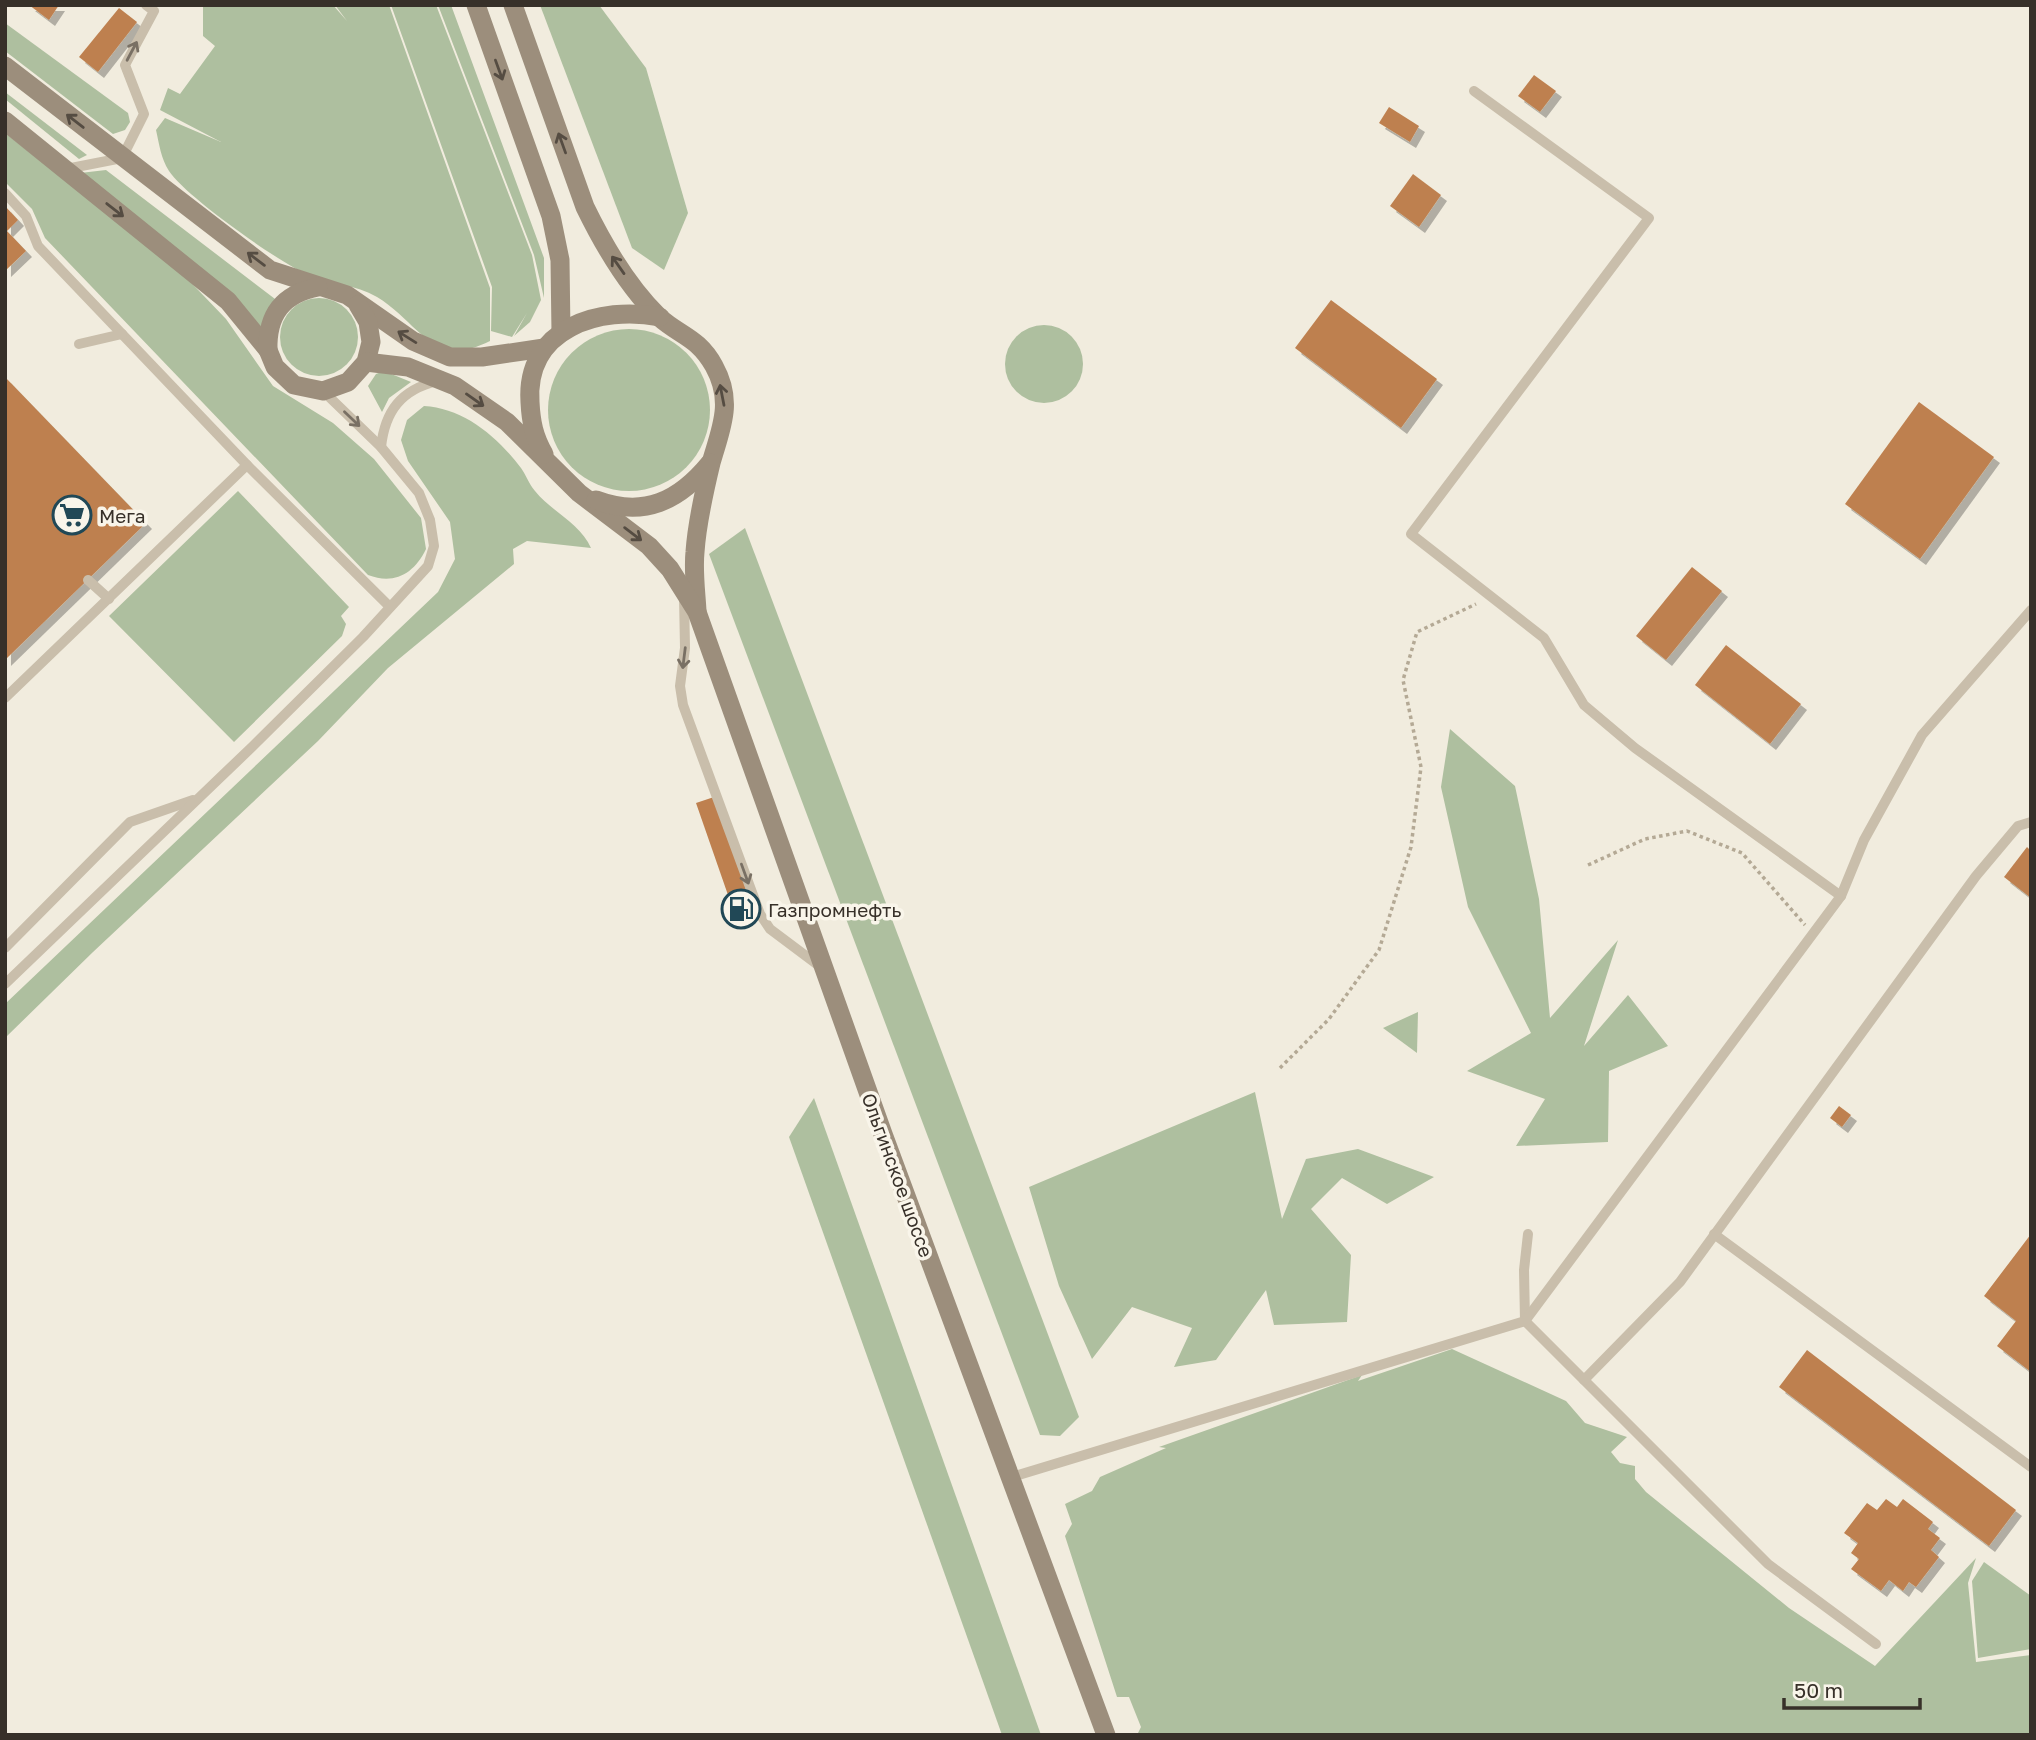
<svg xmlns="http://www.w3.org/2000/svg" width="2036" height="1740" viewBox="0 0 2036 1740" font-family="'Golos Text',sans-serif">
<style>
.green{fill:#aebf9f}
.building{fill:#be804f;filter:url(#shadow)}
.lines{fill:none;stroke-linecap:round;stroke-linejoin:round}
.path{stroke:#b4a995;stroke-width:3.5;stroke-dasharray:3.5 3.5;stroke-linecap:butt}
.service{stroke:#c9beab;stroke-width:10}
.secondary{stroke:#9c8e7c;stroke-width:19}
.oneway{stroke:#797064}
.oneway2{stroke:#554c42}
.labels{text-anchor:middle;dominant-baseline:central;stroke-width:7;stroke-linejoin:round;paint-order:stroke}
.poi-label{font-size:19px;fill:#373029;stroke:#f9f5ea;text-anchor:start}
.street-label{font-size:19px;fill:#373029;stroke:#f9f5ea}
</style>
<defs>
<filter id="shadow"><feDropShadow dx="6" dy="6" stdDeviation="0" flood-color="#0004"/></filter>
</defs>
<rect width="100%" height="100%" fill="#f1ecde"/>
<g class="green">
<path d="M203,5H333L347,21L335,5H389L490,288V341C432,370 419,322 377,297C355,284 332,285 310,276C281,264 185,196 169,171C161,159 159,143 156,130L165,118L221,142L160,110L168,88L180,94L215,46L203,36Z"/>
<polygon points="391,5 436,5 532,255 541,300 530,322 514,336 527,313 512,337 491,331 492,287"/>
<polygon points="438,5 451,5 544,258 544,298 534,255"/>
<polygon points="540,5 599,5 646,68 688,213 664,270 632,248"/>
<polygon points="5,23 128,113 130,122 125,130 113,134 5,51"/>
<polygon points="5,92 87,155 79,159 5,99"/>
<path d="M5,133L178,269L226,319L273,386L333,423L374,459L421,518L426,549C414,574 394,585 368,575L45,238L32,209L5,182Z"/>
<polygon points="106,170 279,302 268,312 260,328 80,173"/>
<circle cx="319" cy="337" r="39"/>
<circle cx="1044" cy="364" r="39"/>
<circle cx="629" cy="410" r="81"/>
<polygon points="384,371 411,382 389,398 382,412 368,386 376,374"/>
<path d="M424,406C463,408 497,436 521,468C526,475 529,484 535,491C552,512 581,524 591,548L527,541L513,549L514,564L388,668L318,741L93,952L5,1038V1004L438,592L455,559L450,522L408,461L401,440L407,420Z"/>
<polygon points="238,491 349,607 341,616 346,624 342,636 234,742 109,616"/>
<polygon points="745,528 1079,1417 1060,1436 1040,1435 709,554"/>
<polygon points="1450,729 1515,786 1539,899 1550,1018 1618,940 1584,1046 1628,995 1668,1046 1609,1071 1608,1142 1516,1146 1545,1099 1467,1071 1531,1033 1468,907 1441,787"/>
<polygon points="1418,1012 1417,1053 1383,1028"/>
<polygon points="1255,1092 1282,1219 1306,1159 1358,1149 1434,1177 1387,1204 1342,1178 1311,1209 1351,1255 1347,1322 1274,1325 1266,1290 1216,1360 1174,1367 1192,1328 1132,1307 1092,1359 1059,1286 1029,1187"/>
<polygon points="814,1098 1041,1735 1002,1735 789,1137"/>
<polygon points="1452,1349 1566,1401 1585,1423 1627,1437 1611,1452 1620,1463 1635,1466 1635,1479 1646,1492 1789,1608 1875,1666 1976,1558 1968,1583 1976,1662 2031,1655 2031,1735 1137,1735 1141,1727 1129,1697 1117,1697 1065,1536 1072,1524 1065,1504 1092,1491 1100,1477 1166,1448 1159,1447 1362,1375 1358,1381"/>
<polygon points="1984,1562 2031,1596 2031,1649 1978,1658 1972,1581"/>
</g>
<g class="building">
<polygon points="29,5 59,5 49,20"/>
<polygon points="119,8 137,22 98,72 79,57"/>
<polygon points="1534,75 1556,91 1540,112 1518,96"/>
<polygon points="1389,107 1419,126 1410,142 1379,123"/>
<polygon points="1413,174 1441,195 1419,227 1390,206"/>
<polygon points="5,206 18,220 7,231 26,251 5,271"/>
<polygon points="1331,300 1437,379 1401,428 1295,348"/>
<polygon points="5,377 146,523 5,660"/>
<polygon points="1919,402 1994,457 1920,559 1845,504"/>
<polygon points="1692,567 1722,591 1666,660 1636,636"/>
<polygon points="1726,645 1801,704 1770,744 1695,685"/>
<polygon points="714,797 754,912 736,918 696,803"/>
<polygon points="2027,847 2031,851 2031,898 2004,877"/>
<polygon points="1839,1106 1851,1115 1842,1127 1830,1118"/>
<polygon points="2031,1234 2031,1372 1997,1346 2016,1321 1984,1296"/>
<polygon points="1807,1350 2016,1510 1989,1546 1779,1387"/>
<polygon points="1886,1499 1897,1507 1903,1499 1933,1522 1928,1529 1940,1538 1931,1550 1939,1557 1916,1587 1909,1582 1903,1591 1889,1580 1881,1591 1851,1569 1859,1559 1851,1553 1858,1543 1844,1533 1867,1503 1877,1510"/>
</g>
<g class="lines">
<g class="path">
<polyline points="1588,865 1645,839 1687,831 1742,853 1805,925"/>
<polyline points="1280,1068 1329,1019 1379,950 1411,847 1421,767 1403,680 1417,632 1476,604"/>
</g>
<g class="service">
<polyline points="1474,91 1649,218 1411,534 1544,638 1584,705 1635,748 1841,896"/>
<polyline points="66,169 122,158 144,114 125,65 154,11 146,5"/>
<polyline points="5,193 26,216 38,246 247,465"/>
<polyline points="79,344 122,334"/>
<path d="M381,447C385,411 401,390 437,381"/>
<polyline points="88,580 109,599"/>
<polyline points="684,596 685,648 680,686 683,705 760,914 770,929 822,968"/>
<polyline points="5,698 247,465 390,607"/>
<polyline points="5,948 130,822 193,800"/>
<polyline points="5,984 253,746 363,637 428,566 434,546 430,520 419,493 381,447 323,391"/>
<polyline points="1528,1234 1524,1270 1525,1321 1768,1564 1876,1644"/>
<polyline points="1714,1234 2031,1467"/>
<polyline points="1584,1380 1680,1282 1976,876 2018,826 2031,822"/>
<polyline points="1012,1477 1525,1321 1841,896 1864,840 1922,735 2031,610"/>
</g>
<g class="secondary">
<polyline points="476,5 551,216 560,260 561,333"/>
<path d="M513,5L585,207C604,246 628,287 659,317C680,336 698,337 714,366C734,402 721,428 711,463C704,492 697,522 695,552C693,571 696,592 697,611"/>
<polyline points="5,66 270,270 347,295 413,341 450,357 482,357 544,348"/>
<polyline points="5,121 228,301 268,350 275,367 294,385 323,391 348,382 366,362 371,342 368,322 358,305"/>
<path d="M268,350C267,314 283,294 318,287"/>
<polyline points="366,362 408,367 455,386 507,422 579,493 649,546 670,569 697,612 883,1134 1106,1735"/>
<path d="M544,454C534,437 531,422 530,402C525,328 600,305 660,317"/>
<path d="M596,500C644,518 679,501 710,463"/>
</g>
</g>
<defs><path id="oneway-shaft" d="M-6 0H5M1.5-3L5.5 0L1.5 3" fill="none" stroke-width="1.6" stroke-linecap="round" stroke-linejoin="round" transform="scale(1.75)"/></defs>
<g class="oneway">
<use href="#oneway-shaft" transform="translate(132 51) rotate(-62)"/>
<use href="#oneway-shaft" transform="translate(352 419) rotate(44)"/>
<use href="#oneway-shaft" transform="translate(684 658) rotate(97)"/>
<use href="#oneway-shaft" transform="translate(745 874) rotate(70)"/>
</g>
<g class="oneway2">
<use href="#oneway-shaft" transform="translate(499 70) rotate(70)"/>
<use href="#oneway-shaft" transform="translate(75 121) rotate(-142)"/>
<use href="#oneway-shaft" transform="translate(562 143) rotate(-110)"/>
<use href="#oneway-shaft" transform="translate(115 210) rotate(38)"/>
<use href="#oneway-shaft" transform="translate(256 259) rotate(-143)"/>
<use href="#oneway-shaft" transform="translate(618 265) rotate(-125)"/>
<use href="#oneway-shaft" transform="translate(407 337) rotate(-148)"/>
<use href="#oneway-shaft" transform="translate(722 395) rotate(-101)"/>
<use href="#oneway-shaft" transform="translate(475 400) rotate(35)"/>
<use href="#oneway-shaft" transform="translate(633 534) rotate(37)"/>
</g>
<defs>
<symbol id="supermarket-ring" viewBox="-11 -11 22 22"><circle r="9.5" fill="#f9f5ea" stroke="#214856" stroke-width="1.5"/><path d="M-6-5.5h2.5l.6 2H6L4.5 2H-2.5L-4.4-4H-6ZM-1.5 3.2a1.3 1.3 0 1 0 .1 0ZM3 3.2a1.3 1.3 0 1 0 .1 0Z" fill="#214856"/></symbol>
<symbol id="fuel-ring" viewBox="-11 -11 22 22"><circle r="9.5" fill="#f9f5ea" stroke="#214856" stroke-width="1.5"/><path d="M-5.5-6h7V0h2V4h1.3V-2.5L3-4.5l.8-.8L6-3V5H2.5V1h-1V6h-7ZM-4.2-4.7v3.2H.2V-4.7Z" fill="#214856"/></symbol>
</defs>
<g fill-rule="evenodd">
<use href="#supermarket-ring" x="50" y="493" width="44" height="44"/>
<use href="#fuel-ring" x="719" y="887" width="44" height="44"/>
</g>
<g class="labels">
<g class="poi-label">
<text x="99" y="515">Мега</text>
<text x="768" y="909">Газпромнефть</text>
</g>
<g class="street-label">
<text transform="translate(898 1175) rotate(70)">Ольгинское шоссе</text>
</g>
</g>
<rect width="2036" height="1740" fill="none" stroke="#373029" stroke-width="14"/>
<path d="M1784 1698v10h136v-10" fill="none" stroke="#373029" stroke-width="3.5"/>
<text x="1794" y="1698" font-size="21" fill="#373029" stroke="#f9f5ea" stroke-width="5" paint-order="stroke">50 m</text>
</svg>
